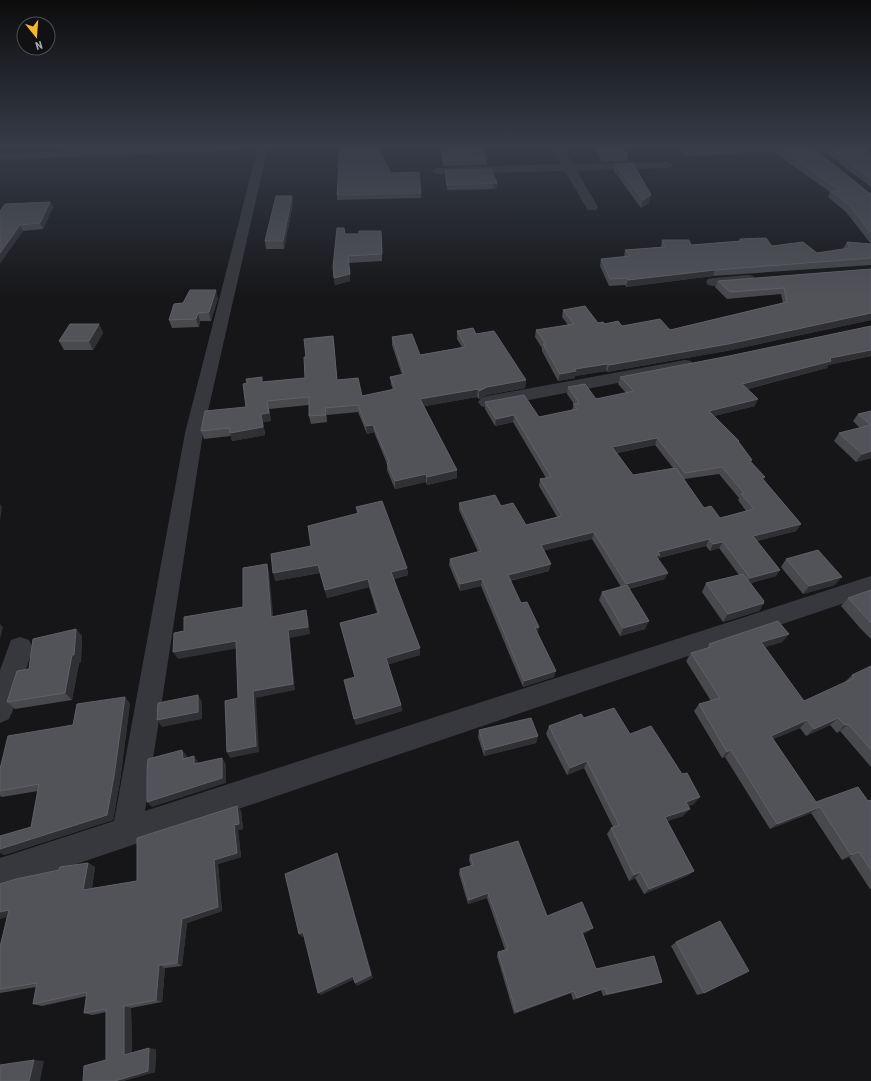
<svg xmlns="http://www.w3.org/2000/svg" width="871" height="1081" viewBox="0 0 871 1081" font-family="'Roboto Condensed',sans-serif">
<style>
.lines{fill:none;stroke-linecap:round;stroke-linejoin:round}
.minor{fill:#37383d;fill-rule:evenodd}
.wall{fill:#47494d;fill-rule:evenodd}
.shaded-wall{fill:#2f3033}
.building{fill:#525359;stroke:#5f6168;fill-rule:evenodd}
</style>
<rect width="100%" height="100%" fill="#161618"/>
<g class="lines">
<g class="minor">
<polygon points="160,147 244,147 239,150 0,160 0,154"/>
<polygon points="258,147 268,147 203,433 145,811 871,576 871,594 0,890 0,858 114,821 185,433"/>
<polygon points="552,147 562,147 573,164 667,162 671,163 673,165 671,167 667,168 577,171 598,207 596,210 588,210 586,207 565,171 438,174 434,173 432,171 434,169 438,168 561,164"/>
<polygon points="748,275 753,276 755,279 753,282 713,286 708,285 706,282 708,279 713,278"/>
<polygon points="685,360 691,361 694,365 691,369 487,408 481,406 478,402 481,398 487,396"/>
<polygon points="20,637 29,640 33,648 13,710 9,719 0,723 0,670 11,640"/>
</g>
</g>
<g class="wall">
<polygon points="440,147 482,147 487,160 487,165 443,166"/>
<polygon points="595,147 623,147 628,156 627,161 602,162"/>
<polygon points="679,147 812,147 869,193 871,193 871,265 713,276 626,287 625,285 609,286 600,266 601,259 624,257 624,256 625,250 661,247 661,246 662,240 691,245 739,241 740,239 772,246 817,253 843,249 847,242 871,244 846,212 828,197 830,192 772,151 736,154 686,156"/>
<polygon points="818,147 863,147 869,152 871,153 871,187"/>
<polygon points="615,164 649,203 641,208 614,171"/>
<polygon points="445,170 497,183 497,189 447,190 445,175"/>
<polygon points="391,173 421,193 421,198 337,200 337,195"/>
<polygon points="50,202 53,207 43,229 23,231 0,263 0,211"/>
<polygon points="293,203 284,249 266,249 265,241"/>
<polygon points="345,234 382,238 382,261 348,263 350,281 335,285 334,278"/>
<polygon points="871,269 871,320 726,351 607,372 606,371 575,376 575,378 558,381 542,351 542,348 535,337 536,330 568,325 562,317 563,310 598,323 622,326 670,330 783,303 781,294 727,299 715,287 718,281"/>
<polygon points="218,298 211,321 200,321 199,327 172,328 169,320 183,303"/>
<polygon points="99,324 103,333 93,350 64,350 59,341"/>
<path d="M871,326V356L828,365L827,368L748,389L755,406L714,416L739,443L752,460L751,462L765,477L763,479L801,524L796,531L757,541L780,570L776,576L751,583L764,603L759,611L723,622L702,592L706,583L739,575L719,548L710,551L706,546L659,558L658,559L665,579L629,589L645,629L620,636L599,600L602,592L621,587L592,539L544,550L549,571L510,581L521,603L539,627L537,632L554,677L523,687L481,586L460,591L449,565L450,559L478,552L459,510V503L501,506L526,525L557,517L539,486L540,479L546,478L513,422L495,426L485,409V402L539,417L572,410L574,404L567,394L568,387L596,399L626,393L618,384L620,377L729,356ZM655,445L673,468L633,475L617,453ZM719,474L739,498L738,500L746,511L720,518L704,508L684,479Z"/>
<polygon points="457,331 476,334 526,380 525,388 487,395 479,399 477,397 424,406 457,478 427,485 426,482 395,489 387,470 387,464 374,432 367,434 358,412 327,415 327,422 311,424 309,416 309,405 269,409 271,421 263,422 265,435 232,441 231,436 204,439 201,431 246,407 263,382 305,378 306,357 334,343 337,380 362,396 393,390 391,384 390,377 402,375 392,345 392,337 420,355 462,347 457,339"/>
<polygon points="871,411 871,458 856,462 834,441 839,433 860,428 853,421 858,414"/>
<polygon points="356,507 407,568 408,575 394,579 420,655 388,664 401,705 402,711 356,725 346,687 355,677 340,623 377,613 369,587 327,598 320,573 275,581 311,546 357,514"/>
<polygon points="786,559 835,585 803,594 781,567"/>
<polygon points="871,590 871,639 860,628 841,606 848,598"/>
<polygon points="76,629 82,636 81,662 79,663 72,700 15,709 7,702 29,669"/>
<polygon points="789,634 782,642 765,647 804,701 844,683 852,675 869,667 871,665 871,767 840,731 837,733 830,725 806,736 800,728 773,739 816,802 868,801 871,800 871,889 870,889 849,857 842,860 811,813 770,829 725,757 722,758 694,711 699,704 711,701 686,661 691,653 707,648 709,644"/>
<polygon points="130,703 120,781 113,820 4,855 31,827 38,791 2,797 0,796 0,769 73,725"/>
<polygon points="584,718 630,734 694,804 688,806 683,816 667,821 694,871 687,876 644,894 635,878 629,881 607,834 611,828 613,827 584,768 567,775 546,734 549,726"/>
<polygon points="479,730 538,736 536,743 484,756 478,737"/>
<polygon points="237,806 241,811 243,829 238,830 241,857 218,864 222,911 187,923 182,966 165,968 162,1002 131,1008 132,1053 156,1049 155,1072 123,1081 83,1081 106,1060 106,1012 92,1015 84,1013 87,996 42,1006 33,1004 36,987 0,993 0,947 7,916 0,919 0,884 88,863 95,867 92,888 137,881"/>
<polygon points="470,855 547,916 593,928 589,931 583,934 596,969 662,982 657,984 603,996 601,990 573,1000 571,993 514,1014 497,956 498,952 505,950 487,898 468,904 459,874 460,869 471,866 469,860"/>
<polygon points="676,942 704,993 697,995 671,946"/>
</g>
<g class="shaded-wall">
<polygon points="754,147 774,147 772,151 736,154 738,148"/>
<polygon points="497,183 497,189 493,189 493,184"/>
<polygon points="651,195 649,203 641,208 643,200"/>
<polygon points="292,196 293,203 284,249 283,241"/>
<polygon points="50,202 53,207 43,229 40,223"/>
<polygon points="20,225 23,231 0,263 0,253"/>
<polygon points="715,270 713,276 626,287 628,280"/>
<polygon points="350,274 350,281 335,285 334,278"/>
<polygon points="216,290 218,298 211,321 209,312"/>
<polygon points="198,313 200,321 199,327 196,319"/>
<polygon points="871,313 871,320 726,351 607,372 609,365"/>
<polygon points="99,324 103,333 93,350 89,341"/>
<polygon points="871,350 871,356 828,365 827,368 739,391 742,384 830,358"/>
<polygon points="607,364 606,371 575,376 575,378 558,381 560,374 575,369"/>
<polygon points="526,380 525,388 487,395 479,399 479,391 487,387"/>
<polygon points="478,389 477,397 421,407 420,399"/>
<polygon points="758,399 755,406 706,418 709,411"/>
<polygon points="267,401 271,421 263,422 265,435 232,441 230,433 261,414"/>
<polygon points="325,408 327,415 327,422"/>
<polygon points="514,415 513,422 495,426 496,419"/>
<polygon points="373,425 374,432 367,434 366,426"/>
<polygon points="657,438 655,445 610,454 612,447"/>
<polygon points="871,451 871,458 856,462 862,454"/>
<polygon points="457,470 457,478 427,485 427,477"/>
<polygon points="426,474 426,482 395,489 395,481"/>
<polygon points="0,504 2,507 0,521"/>
<polygon points="801,524 796,531 749,543 753,536"/>
<polygon points="594,532 592,539 539,552 541,545"/>
<polygon points="709,539 706,546 659,558 657,561 653,562 658,552"/>
<polygon points="723,542 719,548 710,551 713,544"/>
<polygon points="267,564 269,571 274,624 271,617"/>
<polygon points="551,564 549,571 507,581 508,575"/>
<polygon points="318,565 320,573 275,581 273,573"/>
<polygon points="407,568 408,575 392,579 391,572"/>
<polygon points="780,570 776,576 746,584 750,578"/>
<polygon points="668,573 665,579 623,590 626,584"/>
<polygon points="842,577 835,585 803,594 809,586"/>
<polygon points="368,579 369,587 327,598 325,590"/>
<polygon points="482,579 481,586 460,591 460,584"/>
<polygon points="764,601 763,603 764,603 759,611 723,622 728,614"/>
<polygon points="306,610 308,617 310,634 290,638 295,690 256,698 259,752 230,758 227,752 253,691 288,630"/>
<polygon points="649,621 645,629 620,636 623,628"/>
<polygon points="0,624 3,627 0,639"/>
<polygon points="539,627 537,634 535,628"/>
<polygon points="76,629 82,636 81,662 79,663 72,700 65,693"/>
<polygon points="789,634 782,642 755,650 761,642"/>
<polygon points="236,641 239,648 178,659 173,652"/>
<polygon points="420,648 420,655 387,665 386,658"/>
<polygon points="556,671 554,677 523,687 524,681"/>
<polygon points="198,695 202,702 202,719 162,727 157,720"/>
<polygon points="125,697 130,703 120,781 113,820 4,855 0,853 0,849 107,815"/>
<polygon points="401,705 402,711 356,725 354,719"/>
<polygon points="838,718 830,725 806,736 814,729"/>
<polygon points="807,720 800,728 764,743 771,736"/>
<polygon points="848,724 840,731 837,733 845,725"/>
<polygon points="538,736 536,743 484,756 485,750"/>
<polygon points="182,750 187,756 187,765 183,759"/>
<polygon points="731,750 725,757 722,758 727,752"/>
<polygon points="194,756 198,762 199,770 194,764"/>
<polygon points="222,758 226,764 226,783 152,807 147,802"/>
<polygon points="587,761 584,768 567,775 570,768"/>
<polygon points="700,797 694,804 680,809 686,802"/>
<polygon points="237,806 241,811 243,829 238,830 241,857 218,864 222,911 187,923 182,966 177,963 182,919 214,860"/>
<polygon points="820,807 811,813 770,829 777,824"/>
<polygon points="690,809 683,816 659,824 665,817"/>
<polygon points="859,852 849,857 842,860 851,855"/>
<polygon points="337,853 339,858 373,978 357,986 355,983"/>
<polygon points="88,863 95,867 91,894 83,890"/>
<polygon points="694,871 687,876 644,894 649,889"/>
<polygon points="640,872 635,878 629,881 634,875"/>
<polygon points="488,893 487,898 468,904 469,900"/>
<polygon points="9,910 18,913 0,919 0,912"/>
<polygon points="593,928 589,931 579,935 582,932"/>
<polygon points="303,932 306,935 302,937 299,934"/>
<polygon points="159,965 165,968 162,1002 156,1000"/>
<polygon points="353,976 355,979 321,995 318,993"/>
<polygon points="605,988 601,990 573,1000 577,998"/>
<polygon points="574,991 571,993 514,1014 516,1012"/>
<polygon points="124,1006 131,1008 132,1055 124,1055"/>
<polygon points="149,1048 156,1049 155,1072 123,1081 115,1081"/>
<polygon points="34,1060 44,1061 40,1081 29,1081"/>
</g>
<g class="building">
<polygon points="340,147 377,147 391,173 419,172 421,193 337,195"/>
<polygon points="441,147 482,147 487,160 443,161"/>
<polygon points="598,147 623,147 628,156 603,157"/>
<polygon points="686,147 754,147 738,148 688,150"/>
<polygon points="777,147 812,147 869,193 871,193 871,233 849,205 831,191 840,191"/>
<polygon points="829,147 863,147 869,152 871,153 871,179"/>
<polygon points="633,163 651,195 643,200 615,164"/>
<polygon points="491,169 497,183 447,185 445,170"/>
<polygon points="276,196 292,196 283,241 265,241"/>
<polygon points="50,202 40,223 20,225 0,253 0,211 5,204"/>
<polygon points="337,228 344,228 345,234 359,234 359,231 381,231 382,254 348,256 350,274 334,278 333,267"/>
<polygon points="766,238 772,246 803,242 817,253 850,248 847,242 871,244 871,258 715,270 628,280 627,278 610,279 601,259 630,256 625,250 665,247 662,240 689,240 691,245 741,241 740,239"/>
<polygon points="871,269 871,313 728,344 609,365 607,364 575,369 576,371 560,374 543,344 546,344 536,330 574,324 563,310 585,306 598,323 603,322 605,324 618,321 622,326 660,319 670,330 787,302 784,288 730,292 718,281"/>
<polygon points="190,290 216,290 209,312 198,313 196,319 169,320 174,304 183,303"/>
<polygon points="70,324 99,324 89,341 59,341"/>
<path d="M871,326V350L830,358L831,361L742,384L758,399L709,411L739,441H738L752,460H749L765,477L762,478L801,524L753,536L780,570L750,578L723,542L713,544L709,539L658,552L660,555L656,556L668,573L626,584L594,532L541,545L551,564L508,575L521,603L527,602L539,627L535,628L556,671L524,681L482,579L460,584L450,559L481,551L459,503L495,495L501,506L513,503L526,525L562,516L540,479L551,477L514,415L496,419L485,402L524,395L539,417L577,409L573,404L579,403L568,387L585,384L596,399L634,391L620,377L729,356ZM657,438L685,473L722,467L744,493L741,494L754,509L720,518L711,506L704,508L676,468L633,475L612,447Z"/>
<polygon points="473,328 476,334 494,331 526,380 487,387 479,391 478,389 420,399 457,470 427,477 426,474 395,481 387,463 389,462 373,425 366,426 358,405 325,408 326,415 309,416 309,397 267,401 269,413 261,414 263,427 230,433 229,428 201,431 205,411 246,407 243,384 247,383 246,379 262,377 262,382 305,378 304,357 306,357 304,339 333,336 337,380 358,378 362,396 395,389 390,377 404,374 392,337 412,334 420,355 466,347 457,331"/>
<polygon points="871,411 871,451 862,454 839,433 871,425 858,414"/>
<polygon points="382,501 407,568 391,572 420,648 386,658 401,705 354,719 344,680 355,677 340,623 379,613 368,579 325,590 318,565 273,573 271,554 311,546 308,526 359,513 356,507"/>
<polygon points="818,550 842,577 809,586 786,559"/>
<polygon points="267,564 271,617 306,610 308,627 288,630 293,684 253,691 256,746 227,752 225,701 238,698 236,641 173,652 174,633 184,631 184,617 243,607 243,568"/>
<polygon points="743,574 764,601 763,601 764,603 728,614 706,583"/>
<polygon points="627,585 649,621 623,628 602,592"/>
<polygon points="871,590 871,623 848,598"/>
<polygon points="778,621 789,634 761,642 804,701 854,678 852,675 871,666 871,750 848,724 845,725 838,718 814,729 807,720 771,736 816,802 858,787 868,801 871,800 871,870 859,852 851,855 820,807 777,824 731,750 727,752 699,704 720,698 691,653 711,647 709,644"/>
<polygon points="76,629 74,655 72,655 65,693 7,702 17,671 29,669 33,639"/>
<polygon points="198,695 198,712 157,720 158,703"/>
<polygon points="125,697 114,776 107,815 0,849 0,836 31,827 39,784 0,791 0,769 8,736 73,725 77,704"/>
<polygon points="614,708 630,734 651,726 682,774 687,773 700,797 686,802 690,809 665,817 694,871 649,889 640,872 634,875 611,828 619,825 587,761 570,768 549,726 581,714 584,718"/>
<polygon points="531,718 538,736 485,750 479,730"/>
<polygon points="182,750 183,759 194,756 194,764 222,758 222,778 147,802 147,771 148,759"/>
<polygon points="237,806 239,824 234,825 237,853 214,860 218,907 182,919 177,963 159,965 156,1000 124,1006 124,1055 149,1048 148,1071 115,1081 83,1081 84,1066 106,1060 106,1009 84,1013 87,992 33,1004 37,983 0,989 0,947 9,910 0,912 0,884 16,879 59,870 60,867 88,863 83,890 137,881 137,838"/>
<polygon points="518,841 547,916 582,902 593,928 582,932 596,969 654,956 662,982 607,994 605,988 577,998 574,991 516,1012 498,952 508,949 488,893 469,900 460,869 473,865 470,855"/>
<polygon points="337,853 371,975 355,983 353,976 318,993 303,932 299,934 285,874"/>
<polygon points="720,921 749,971 704,993 676,942"/>
<polygon points="34,1060 29,1081 0,1081 0,1065"/>
</g>
<linearGradient id="sky" x2="0" y2="1"><stop stop-color="#0c0c0d"/><stop offset="0.49" stop-color="#363c48"/><stop offset="1" stop-color="#363c48" stop-opacity="0"/></linearGradient>
<rect width="871" height="298" fill="url(#sky)"/>
<g transform="translate(36 36) rotate(163)"><circle r="19" fill="#111113" stroke="#4d4f55"/>
<path d="M0-3L7 15L0 10L-7 15Z" fill="#f5b631"/>
<text y="-6" font-size="11" font-weight="bold" text-anchor="middle" fill="#a8adb8">N</text>
</g>
</svg>
